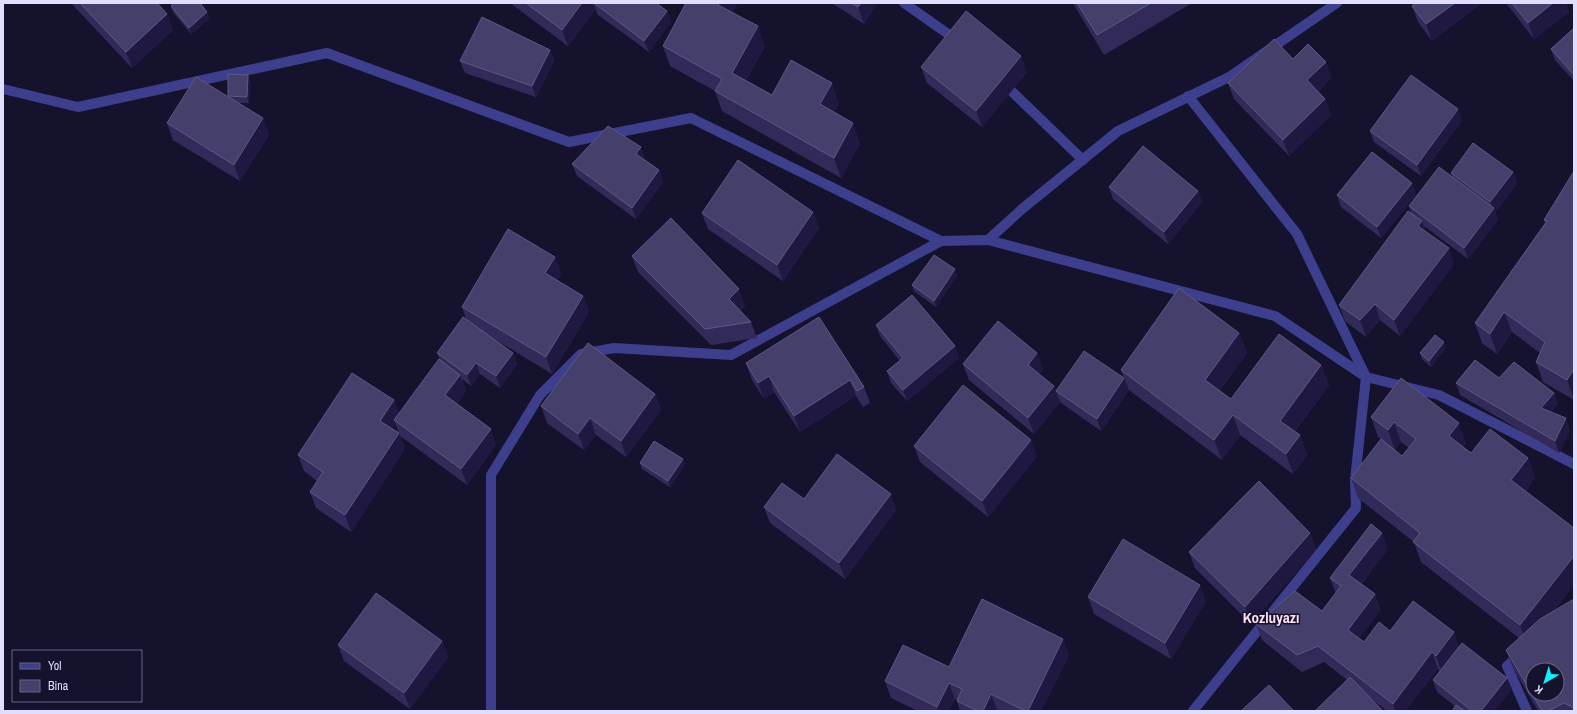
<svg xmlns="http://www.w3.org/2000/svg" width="1577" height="714" viewBox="0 0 1577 714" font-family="'Archivo Narrow',sans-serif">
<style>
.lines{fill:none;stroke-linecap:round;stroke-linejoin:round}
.minor{stroke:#3d3e8c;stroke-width:10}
.wall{fill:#322b5a;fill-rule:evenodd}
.shaded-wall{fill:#1f1941}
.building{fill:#453f6c;stroke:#5d5883;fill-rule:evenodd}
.labels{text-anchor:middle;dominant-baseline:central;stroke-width:3;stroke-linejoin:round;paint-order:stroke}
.quarter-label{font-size:15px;font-weight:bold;fill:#ffe0f5;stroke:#15122d}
</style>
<rect width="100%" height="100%" fill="#15122d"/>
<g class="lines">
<g class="minor">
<polyline points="904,3 958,41"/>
<polyline points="1002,82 1083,160"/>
<polyline points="3,89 78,107 327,53 569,142 691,118 941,241 988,240 1275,316 1366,377 1439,395 1574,464"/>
<polyline points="1188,96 1297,234 1366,377 1355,480 1356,508 1193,711"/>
<polyline points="988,240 1022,209 1118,131 1229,77 1337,3"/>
<polyline points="1521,654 1507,666 1527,711"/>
<polyline points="491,711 491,475 540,395 581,354 614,348 731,355 941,241"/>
</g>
</g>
<g class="wall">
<polygon points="71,3 157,3 167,14 173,30 132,68"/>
<polygon points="510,3 656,3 667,11 671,22 649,52 597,14 596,9 568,46"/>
<polygon points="686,3 738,3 732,12 765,46 746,81 772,95 839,103 834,112 860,143 841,178 722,111 715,91 670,66 663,46"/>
<polygon points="832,3 877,3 864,24"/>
<polygon points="1073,3 1192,3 1104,55"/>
<polygon points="1482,3 1432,41 1418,22 1412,6"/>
<polygon points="1506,3 1566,3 1569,12 1534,39"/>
<polygon points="171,6 210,18 191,34 173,12"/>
<polygon points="1574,28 1574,81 1555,60 1551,49"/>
<polygon points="550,50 554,61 536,97 465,73 460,61"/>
<polygon points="1293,59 1326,62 1331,78 1318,92 1325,99 1331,115 1289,156 1234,99 1228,83"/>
<polygon points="921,67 1027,72 982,127 927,83"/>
<polygon points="248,75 250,81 249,103 237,103 263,118 269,135 240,181 173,140 167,123 228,97"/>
<polygon points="1462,120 1421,176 1374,142 1370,131"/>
<polygon points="645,159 645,160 659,170 663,182 636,219 577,176 572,164"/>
<polygon points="1574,171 1574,400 1543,382 1536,362 1540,353 1512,332 1497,354 1482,343 1475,323 1545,223 1544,220"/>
<polygon points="1513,172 1517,183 1495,213 1498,220 1468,259 1424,226 1426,232 1454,264 1400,336 1380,320 1366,337 1345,321 1339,305 1411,213 1409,206 1452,177 1451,173"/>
<polygon points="1109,187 1198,191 1202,202 1168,244 1113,199"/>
<polygon points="1337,195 1416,195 1381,238 1341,207"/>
<polygon points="813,212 819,228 783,281 708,229 702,213"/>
<polygon points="632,256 745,305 740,311 751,322 757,338 711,345 638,272"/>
<path d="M555,257L561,273L557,280L583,296L589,312L552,374L491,337L513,353L517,364L500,388L480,374L471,386L462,379L466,391L457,404L496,445L467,485L400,436L405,449L351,532L316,508L310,492L317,481L304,471L298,455L394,400L399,414L440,360L437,353L466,319L462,307ZM395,423L399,433L392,428Z"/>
<polygon points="957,275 936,307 914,291 912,285"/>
<polygon points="819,317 864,387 870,403 863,407 856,396 800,432 774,392 764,399 752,380 746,363"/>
<polygon points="876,325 959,358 907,401 891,383 887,371 900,361 880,336"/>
<polygon points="1239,333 1247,353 1219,391 1231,399 1321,365 1329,385 1295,431 1300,435 1307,455 1293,474 1240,435 1222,460 1129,390 1101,431 1060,402 1034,434 969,380 963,364 1037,353 1043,369 1039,374 1054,386 1056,391 1124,378 1121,370"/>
<polygon points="1446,348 1431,367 1422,359 1420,353"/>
<path d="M1401,378L1466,443L1463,447L1471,453L1528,458L1535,478L1526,491L1574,585L1554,611L1574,599V711H1538L1512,666L1506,650L1519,638L1421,562L1414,542L1358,498L1351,478L1381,439L1378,437L1371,417ZM1401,442L1409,448L1402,456L1395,450Z"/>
<polygon points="1499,378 1554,393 1558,404 1551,412 1570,430 1559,453 1460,395 1456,383"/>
<polygon points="655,394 661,410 626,457 596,435 584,450 547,423 541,406"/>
<polygon points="914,446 1037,456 988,517 920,462"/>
<polygon points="640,463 685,465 670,487 642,469"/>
<polygon points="804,499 896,510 845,579 770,523 764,507"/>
<polygon points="1310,533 1316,549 1251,624 1195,568 1189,552"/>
<polygon points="1388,549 1361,584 1381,610 1359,638 1364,642 1390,631 1459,646 1512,689 1494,711 1452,711 1455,706 1437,692 1433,680 1440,671 1438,669 1405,711 1387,711 1324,662 1302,672 1262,640 1256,624 1322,611 1336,594 1330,578"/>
<polygon points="1088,597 1206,601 1171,659 1094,614"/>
<polygon points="442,641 448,657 410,709 344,661 338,645"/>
<polygon points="1069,655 1041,711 998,711 997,710 996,711 960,711 957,701 957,700 955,699 949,711 918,711 891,698 885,681 949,667"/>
</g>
<g class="shaded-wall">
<polygon points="582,3 593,3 596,9 568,46 562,30"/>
<polygon points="719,3 738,3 726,25 718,5"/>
<polygon points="861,3 877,3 864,24 858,7"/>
<polygon points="1455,3 1482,3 1432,41 1426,24"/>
<polygon points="1553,3 1566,3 1569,12 1534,39 1528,23"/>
<polygon points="667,11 671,22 649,52 644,41"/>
<polygon points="207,12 210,18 191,34 189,28"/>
<polygon points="167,14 173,30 132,68 126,52"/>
<polygon points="758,26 765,46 739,93 732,73"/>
<polygon points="550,50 554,61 536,97 532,86"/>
<polygon points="1021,56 1027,72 982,127 976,111"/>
<polygon points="1326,62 1331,78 1313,97 1307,80"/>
<polygon points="248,75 250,81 249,103 247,97"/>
<polygon points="832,83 839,103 828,124 820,104"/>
<polygon points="1325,99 1331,115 1289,156 1283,140"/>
<polygon points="1458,109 1462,120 1421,176 1417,165"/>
<polygon points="263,118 269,135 240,181 234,165"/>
<polygon points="853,123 860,143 841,178 834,158"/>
<polygon points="641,147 645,159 640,165 636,154"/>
<polygon points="659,170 663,182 636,219 632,208"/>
<polygon points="1513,172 1517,183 1495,213 1498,220 1468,259 1464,248 1493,210 1490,202"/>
<polygon points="1412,183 1416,195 1381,238 1377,227"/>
<polygon points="1198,191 1202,202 1168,244 1164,232"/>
<polygon points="813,212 819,228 783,281 777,265"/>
<polygon points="1422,221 1428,237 1418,226"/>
<polygon points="1449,248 1454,264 1400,336 1394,320"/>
<polygon points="555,257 561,273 551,289 545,273"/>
<polygon points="955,269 957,275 936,307 934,301"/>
<polygon points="739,289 745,305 735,315 729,299"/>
<polygon points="583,296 589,312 552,374 546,357"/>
<polygon points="1375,304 1380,320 1366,337 1360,320"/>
<polygon points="1504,312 1512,332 1497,354 1490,334"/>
<polygon points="1239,333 1247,353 1212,400 1205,380"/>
<polygon points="1444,342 1446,348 1431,367 1429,361"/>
<polygon points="955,346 959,358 907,401 903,390"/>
<polygon points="513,353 517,364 500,388 496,376"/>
<polygon points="1037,353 1043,369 1034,381 1028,365"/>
<polygon points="476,363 480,374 471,386 467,375"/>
<polygon points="1321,365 1329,385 1287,441 1280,421"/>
<polygon points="1574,369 1574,399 1567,380"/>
<polygon points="460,375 466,391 451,412 445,395"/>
<polygon points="769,376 774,392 764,399 758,383"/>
<polygon points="1124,378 1129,390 1101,431 1097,419"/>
<polygon points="850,380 856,396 800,432 794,416"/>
<polygon points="1054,386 1060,402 1034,434 1028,418"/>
<polygon points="1554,393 1558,404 1545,420 1541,408"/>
<polygon points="655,394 661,410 626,457 621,441"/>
<polygon points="394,400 400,416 394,420 395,423 386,437 380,421"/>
<polygon points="1233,415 1240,435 1222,460 1214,440"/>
<polygon points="590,418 596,435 584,450 578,434"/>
<polygon points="1566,418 1570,430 1559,453 1555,441"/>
<polygon points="1394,422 1401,442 1395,450 1388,430"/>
<polygon points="1459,423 1466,443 1456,456 1449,436"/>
<polygon points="491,429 496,445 467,485 461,469"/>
<polygon points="399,433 405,449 351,532 345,515"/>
<polygon points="1300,435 1307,455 1293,474 1286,454"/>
<polygon points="1031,440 1037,456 988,517 982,501"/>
<polygon points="1528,458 1535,478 1519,500 1511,480"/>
<polygon points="683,459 685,465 670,487 668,481"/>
<polygon points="891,494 896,510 845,579 839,563"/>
<polygon points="1310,533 1316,549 1251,624 1245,607"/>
<polygon points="1382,533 1388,549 1355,591 1349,575"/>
<polygon points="1574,556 1574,585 1528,645 1520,625"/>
<polygon points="1200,585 1206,601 1171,659 1165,643"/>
<polygon points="1375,594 1381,610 1353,646 1348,630"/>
<polygon points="1454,632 1460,648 1442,672 1436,656"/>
<polygon points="1063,639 1069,655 1041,711 1028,711"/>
<polygon points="442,641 448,657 410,709 404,693"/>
<polygon points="1432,652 1438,669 1405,711 1395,711 1393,704"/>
<polygon points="1507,678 1512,689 1494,711 1481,711"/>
<polygon points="949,683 955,699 949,711 939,711 937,707"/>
<polygon points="991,694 997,710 996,711 983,711"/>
</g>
<g class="building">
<polygon points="80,3 157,3 167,14 126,52"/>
<polygon points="174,3 200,3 207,12 189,28 171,6"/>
<polygon points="526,3 582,3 562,30"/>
<polygon points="594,3 656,3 667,11 644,41"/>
<polygon points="686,3 719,3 718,5 758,26 732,73 772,95 791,60 832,83 820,104 853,123 834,158 715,91 722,79 663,46"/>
<polygon points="851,3 861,3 858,7"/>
<polygon points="1077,3 1151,3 1097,35"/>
<polygon points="1416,3 1455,3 1426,24 1412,6"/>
<polygon points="1512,3 1553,3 1528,23"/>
<polygon points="966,11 1021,56 976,111 921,67"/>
<polygon points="482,17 550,50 532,86 460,61"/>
<polygon points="1574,28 1574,75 1551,49"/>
<polygon points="1274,39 1293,59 1308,44 1326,62 1307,80 1325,99 1283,140 1228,83"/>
<polygon points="228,74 248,75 247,97 228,96"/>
<polygon points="1411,75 1458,109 1417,165 1370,131"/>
<polygon points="196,77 263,118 234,165 167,123"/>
<polygon points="608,126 641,147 636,154 659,170 632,208 572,164"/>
<polygon points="1473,143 1513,172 1490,202 1451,173"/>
<polygon points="1143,146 1198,191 1164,232 1109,187"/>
<polygon points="1372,152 1412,183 1377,227 1337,195"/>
<polygon points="738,160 813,212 777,265 702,213"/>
<polygon points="1439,167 1494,208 1464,248 1409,206"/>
<polygon points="1574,171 1574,369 1567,380 1536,362 1545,342 1504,312 1490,334 1475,323 1547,221 1544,220"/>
<polygon points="1408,211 1422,221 1418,226 1449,248 1394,320 1375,304 1360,320 1339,305"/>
<polygon points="671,218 739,289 729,299 751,322 705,329 632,256"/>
<polygon points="508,229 555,257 545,273 583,296 546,357 462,307"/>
<polygon points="934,255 955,269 934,301 912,285"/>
<polygon points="1179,288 1239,333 1205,380 1231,399 1279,334 1321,365 1280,421 1300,435 1286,454 1233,415 1214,440 1121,370"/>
<polygon points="912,295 955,346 903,390 887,371 903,358 876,325"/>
<polygon points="463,317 513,353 496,376 476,363 467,375 437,353"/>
<polygon points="819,317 864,387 857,391 850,380 794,416 769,376 758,383 746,363"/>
<polygon points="998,321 1037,353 1028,365 1054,386 1028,418 963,364"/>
<polygon points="1435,335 1444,342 1429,361 1420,353"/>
<polygon points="588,343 655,394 621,441 590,418 578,434 541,406"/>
<polygon points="1084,351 1124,378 1097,419 1056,391"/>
<polygon points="439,359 460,375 445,395 491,429 461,469 394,420"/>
<polygon points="1475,360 1499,378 1514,362 1554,393 1541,408 1566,418 1555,441 1456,383"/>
<polygon points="352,373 394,400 380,421 399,433 345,515 310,492 323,472 298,455"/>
<polygon points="1401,378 1459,423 1449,436 1471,453 1490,429 1528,458 1511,480 1574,528 1574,556 1520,625 1413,542 1420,533 1351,478 1381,439 1402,456 1416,439 1394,422 1388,430 1371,417"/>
<polygon points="963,385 1031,440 982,501 914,446"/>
<polygon points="654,441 683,459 668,481 640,463"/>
<polygon points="837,454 891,494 839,563 764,507 782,483 804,499"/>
<polygon points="1259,481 1310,533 1245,607 1189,552"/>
<polygon points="1371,524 1382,533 1349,575 1375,594 1348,630 1364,642 1379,622 1390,631 1413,601 1454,632 1436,656 1432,652 1393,704 1318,646 1297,655 1256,624 1295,591 1322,611 1341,586 1330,578"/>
<polygon points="1123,539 1200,585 1165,643 1088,597"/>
<polygon points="376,593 442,641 404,693 338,645"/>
<polygon points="982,599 1063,639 1028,711 1025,711 991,694 983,711 978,711 957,701 962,689 949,683 937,707 885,681 903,645 949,667"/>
<path d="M1574,599V708L1564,703L1548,711H1542L1506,650L1540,619ZM1533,670H1557V694H1533Z"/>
<polygon points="1462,643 1507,678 1481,711 1472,711 1433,680"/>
<polygon points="1350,677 1383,711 1315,711"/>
<polygon points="1269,685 1294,711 1241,711"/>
<polygon points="1456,705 1465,711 1452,711"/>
</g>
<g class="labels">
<g class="quarter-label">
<text x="1271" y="617">Kozluyazı</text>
</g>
</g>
<rect width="1577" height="714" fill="none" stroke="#e0deff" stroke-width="8"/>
<rect x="12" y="650" width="130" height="52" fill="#15122d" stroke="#666481"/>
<rect x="20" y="663" width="20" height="6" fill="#3d3e8c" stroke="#666481"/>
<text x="48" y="670" font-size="12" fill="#e0deff">Yol</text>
<rect x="20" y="680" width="20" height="12" fill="#453f6c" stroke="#666481"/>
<text x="48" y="690" font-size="12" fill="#e0deff">Bina</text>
<g transform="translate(1545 682) rotate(218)"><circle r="19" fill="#15122d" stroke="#666481"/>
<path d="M0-3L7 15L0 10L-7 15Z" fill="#0bf1fe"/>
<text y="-6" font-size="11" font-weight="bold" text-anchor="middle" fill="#e0deff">K</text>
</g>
</svg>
